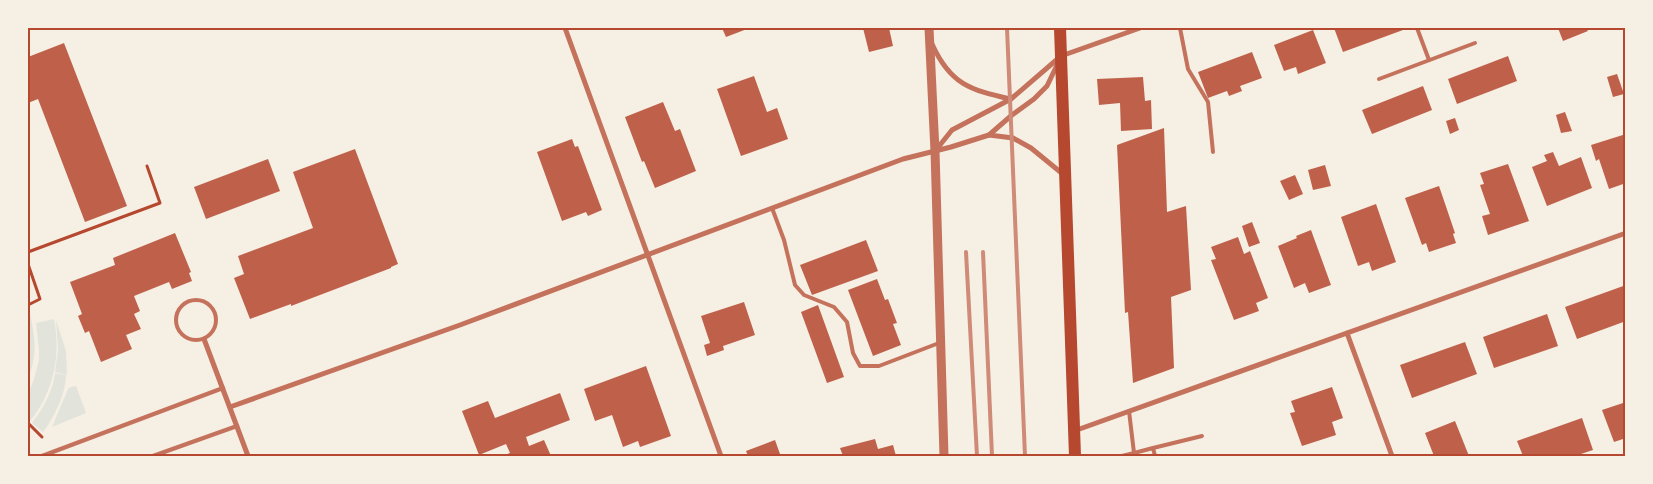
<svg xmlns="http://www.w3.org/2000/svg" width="1653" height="484" viewBox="0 0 1653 484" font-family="'Varela Round',sans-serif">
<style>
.green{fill:#e2e4dc}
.building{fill:#bf614a}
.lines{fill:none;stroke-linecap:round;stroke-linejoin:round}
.path{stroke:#b5482f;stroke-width:3}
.service{stroke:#c5725c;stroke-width:4}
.pedestrian{stroke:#c5725c;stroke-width:4.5}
.minor{stroke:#c5725c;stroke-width:5}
.tertiary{stroke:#c5725c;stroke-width:9}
.primary{stroke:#b5482f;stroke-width:12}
.rail{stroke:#cf8b77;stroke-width:4}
.neatline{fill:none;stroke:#b5482f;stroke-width:2}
</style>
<rect width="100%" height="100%" fill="#f6efe4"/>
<g class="green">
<path d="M30,313C35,339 38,354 28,379V314Z"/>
<path d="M54,319C61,355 54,392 30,421L28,419V394L34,379L39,360V350L36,323Z"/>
<polygon points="56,320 66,351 67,375 55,372 58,350"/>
<path d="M55,373L66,375C66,393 54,418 43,432L32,423C43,409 53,391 55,373Z"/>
<polygon points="76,386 86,413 52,427 68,389 71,387"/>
</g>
<g class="building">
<polygon points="722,28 746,28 747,29 726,37"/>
<polygon points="863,28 889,28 893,46 869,52"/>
<polygon points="1334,28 1402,28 1403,30 1343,52"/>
<polygon points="1558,28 1586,28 1588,31 1563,41"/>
<polygon points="1313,30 1326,63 1298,74 1296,67 1284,71 1274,45"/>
<polygon points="64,43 127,206 85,222 38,99 28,103 28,57"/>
<polygon points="1252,52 1262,78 1240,86 1242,91 1229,96 1227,91 1208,98 1198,72"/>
<polygon points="1508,56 1517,81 1457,104 1448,79"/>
<polygon points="1617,74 1624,94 1613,97 1607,77"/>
<polygon points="754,76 767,112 777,108 788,139 741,156 717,89"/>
<polygon points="1143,77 1145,101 1151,100 1152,129 1121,131 1120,103 1099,105 1097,79"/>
<polygon points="1423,86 1432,110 1372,134 1362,110"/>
<polygon points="663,102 675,131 680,129 696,171 655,188 644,161 642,162 625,117"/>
<polygon points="1565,112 1572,131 1561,133 1556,115"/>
<polygon points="1455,118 1459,130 1450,134 1446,121"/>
<polygon points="1164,128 1167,212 1186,206 1191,290 1171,297 1174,368 1133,383 1128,312 1125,313 1117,145"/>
<polygon points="1626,134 1626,183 1609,189 1599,159 1596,161 1591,145"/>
<polygon points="572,139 575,147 578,146 602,210 588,216 586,212 562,221 537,152"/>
<polygon points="355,149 398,264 391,267 391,268 291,306 291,304 250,319 234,278 244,274 238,256 313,228 293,172"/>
<polygon points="1553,152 1559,166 1581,157 1592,188 1547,206 1532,167 1547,161 1544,155"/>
<polygon points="268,159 280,191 206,219 194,187"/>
<polygon points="1508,164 1529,221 1488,235 1482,216 1490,214 1480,185 1484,184 1480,173"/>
<polygon points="1325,165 1331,186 1313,190 1308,170"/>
<polygon points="1295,175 1303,194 1289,200 1280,181"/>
<polygon points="1439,186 1455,233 1453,234 1456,243 1429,252 1426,243 1422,245 1405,198"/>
<polygon points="1376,204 1396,262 1372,271 1369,262 1358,266 1341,217"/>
<polygon points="1252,222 1260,243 1249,247 1242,226"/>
<polygon points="1311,230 1331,285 1309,293 1305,283 1294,288 1278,246 1297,238 1296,236"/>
<polygon points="175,233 191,272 189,273 192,281 172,289 169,282 134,296 140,311 134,314 141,329 126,335 132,349 101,362 89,331 85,333 78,316 82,314 70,282 115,265 113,258"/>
<polygon points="1238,237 1244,254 1250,251 1268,298 1256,303 1259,311 1234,320 1211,260 1216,259 1211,247"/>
<polygon points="866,240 878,271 812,295 800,265"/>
<polygon points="877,279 885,300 888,299 897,323 893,324 901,345 873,356 848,290"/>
<polygon points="1626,285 1626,321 1577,339 1565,307"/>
<polygon points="744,302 755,335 723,346 724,350 707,356 704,345 710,343 701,316"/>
<polygon points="818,305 844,377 827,383 801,312"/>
<polygon points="1547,314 1558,346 1494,368 1483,337"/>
<polygon points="1465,342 1477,374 1412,398 1400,365"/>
<polygon points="646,366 671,436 640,447 638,441 623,447 612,415 595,421 584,389"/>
<polygon points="1332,387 1343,418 1332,422 1336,435 1302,446 1290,413 1295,412 1291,401"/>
<polygon points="560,393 570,420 526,437 529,446 544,440 551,456 502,456 510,453 506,444 479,455 462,411 488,401 495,418"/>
<polygon points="1626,402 1626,438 1614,442 1602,410"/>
<polygon points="1582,418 1593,450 1575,456 1523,456 1517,441"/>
<polygon points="1455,421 1469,456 1434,456 1425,433"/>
<polygon points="875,439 878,449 893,445 896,456 843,456 840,448"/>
<polygon points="775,440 780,454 774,456 748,456 746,451"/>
</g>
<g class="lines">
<g class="path">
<polyline points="28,252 160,203 147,166"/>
<polyline points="28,264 40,299 28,305"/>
<polyline points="28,423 42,437"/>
</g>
<g class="service">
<polyline points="1180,28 1188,69 1208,102 1213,152"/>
<polyline points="1417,28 1429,60"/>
<polyline points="1379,79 1475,43"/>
<polyline points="772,208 784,240 795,285 804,295 834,307 847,322 853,353 860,366 879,366 939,343"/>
<circle cx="196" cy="320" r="20"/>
<polyline points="1129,411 1134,453 1153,448 1155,456"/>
<polyline points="1153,448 1202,436"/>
<polyline points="1122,456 1134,453"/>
</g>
<g class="pedestrian">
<polyline points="42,456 223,388"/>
<polyline points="153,456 237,426"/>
</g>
<g class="minor">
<polyline points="565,28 721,456"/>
<path d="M932,44C950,84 970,90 1010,99"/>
<polyline points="989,135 1013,138 1031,148 1064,175"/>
<polyline points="936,150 952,130 1011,99 1061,56 1140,28"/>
<polyline points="1347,333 1392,456"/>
<polyline points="204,339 248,456"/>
<polyline points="230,407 460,325 903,159 951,147 989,135 1012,115 1034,99 1047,86 1058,63"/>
<polyline points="1074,431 1626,233"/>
</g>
<polyline class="tertiary" points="929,28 935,151 944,456"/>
<polyline class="primary" points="1060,28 1075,456"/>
<g class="rail">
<polyline points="1007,28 1025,456"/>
<polyline points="966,252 977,456"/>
<polyline points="983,252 992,456"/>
</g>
</g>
<rect width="1653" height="484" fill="none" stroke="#f6efe4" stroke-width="58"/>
<rect x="29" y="29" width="1595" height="426" class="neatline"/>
</svg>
